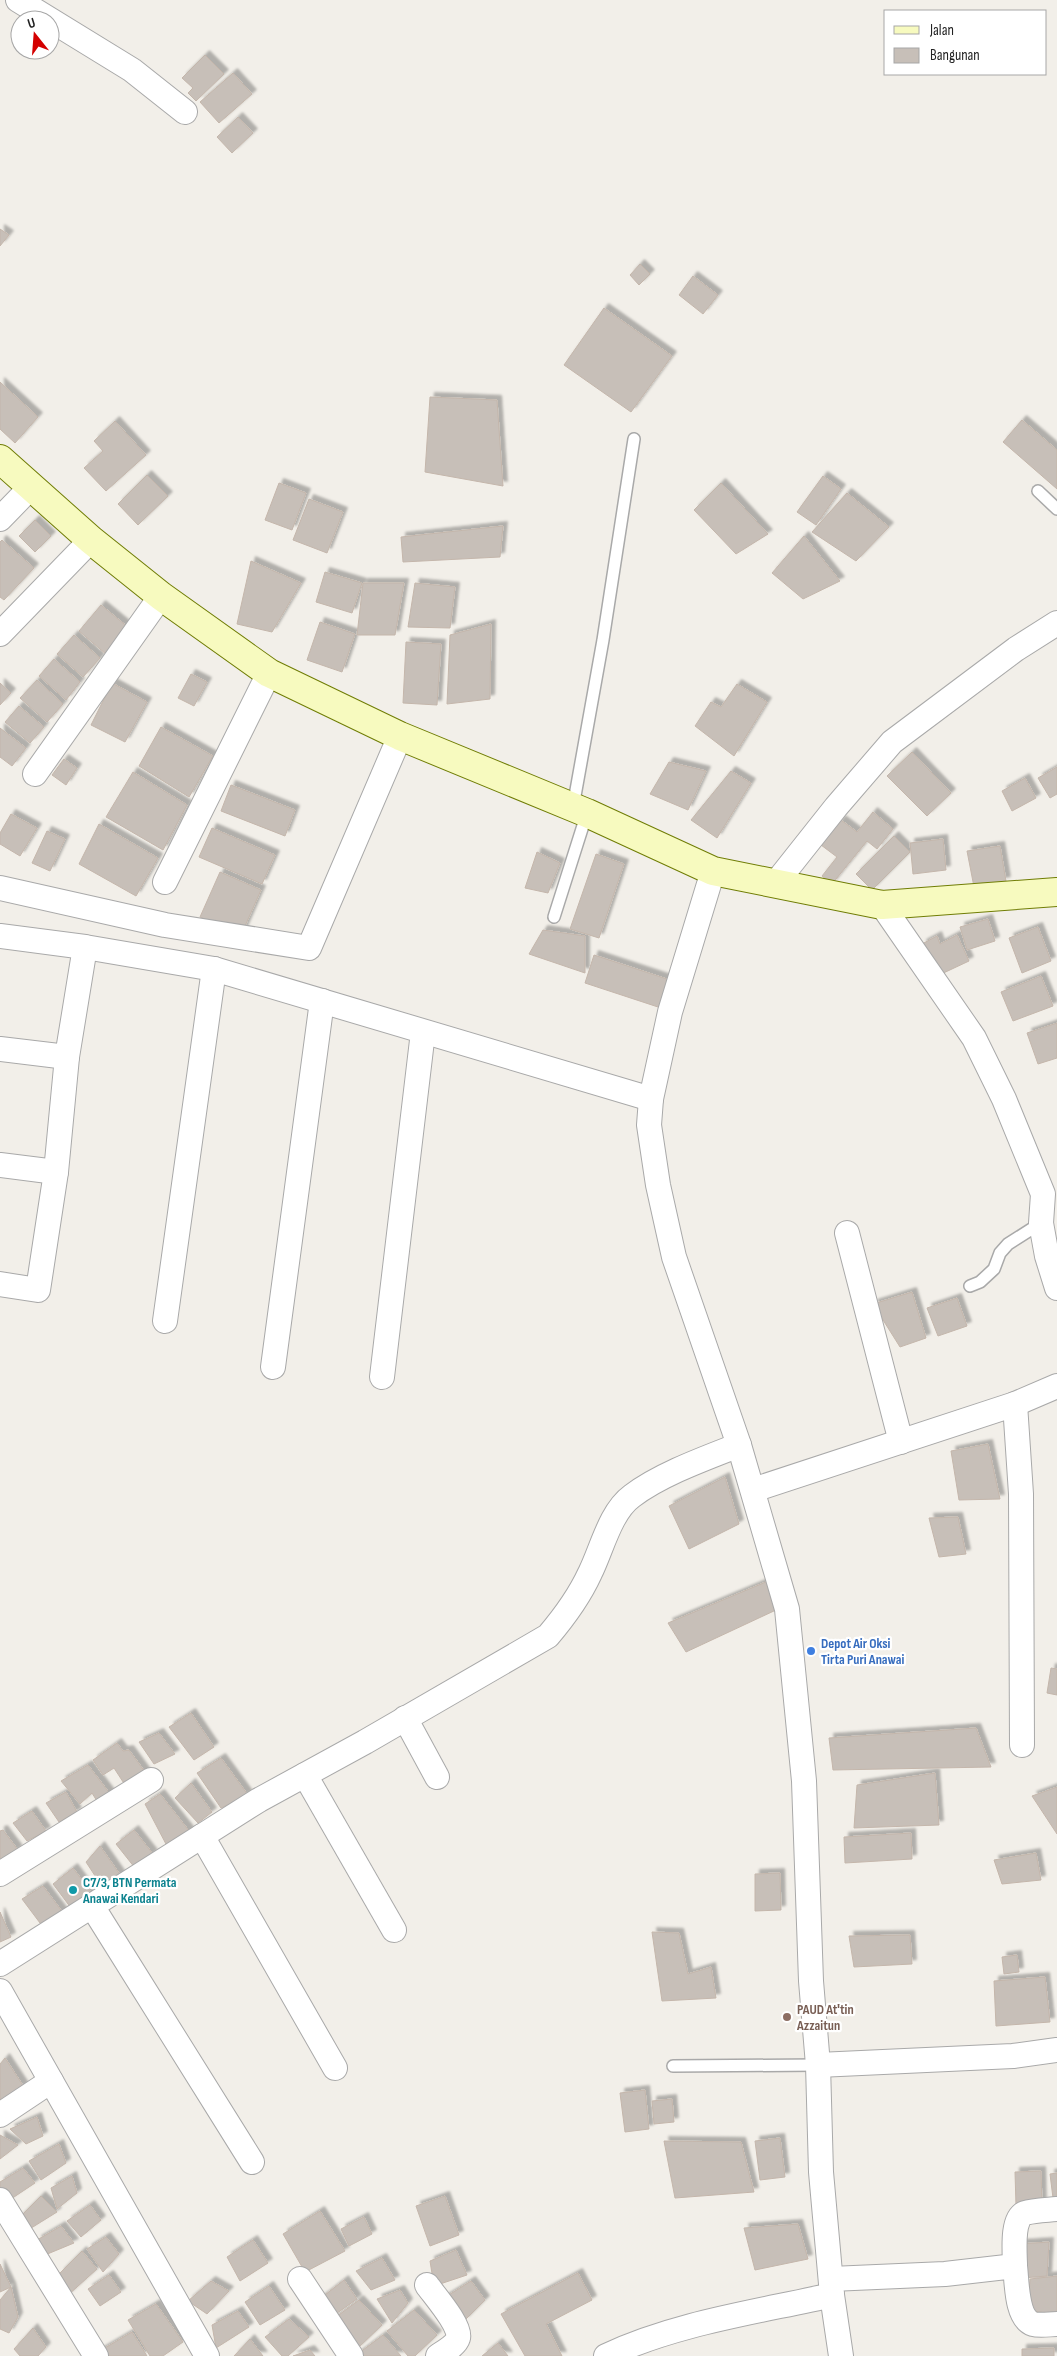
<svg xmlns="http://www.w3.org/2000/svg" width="1057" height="2356" viewBox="0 0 1057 2356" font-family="'Sofia Sans Condensed',sans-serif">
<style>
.building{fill:#c7bfb8;stroke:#c4b6ab;filter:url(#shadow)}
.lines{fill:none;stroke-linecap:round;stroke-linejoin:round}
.lane-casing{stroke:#a9a9a9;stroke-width:14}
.street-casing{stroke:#a9a9a9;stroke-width:26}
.secondary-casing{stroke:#707d05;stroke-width:30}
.lane{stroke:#fff;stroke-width:11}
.street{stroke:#fff;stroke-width:24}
.secondary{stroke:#f7fabf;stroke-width:28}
.shop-dot{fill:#3f7fe0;stroke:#fff;stroke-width:2}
.culture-dot{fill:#0f9aa8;stroke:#fff;stroke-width:2}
.education-dot{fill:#8d6e63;stroke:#fff;stroke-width:2}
.labels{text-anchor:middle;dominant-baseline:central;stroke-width:4.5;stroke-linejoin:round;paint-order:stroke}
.shop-label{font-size:14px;font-weight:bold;fill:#366cbe;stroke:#fff;text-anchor:start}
.culture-label{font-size:14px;font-weight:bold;fill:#0d838f;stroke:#fff;text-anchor:start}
.education-label{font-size:14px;font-weight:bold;fill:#785e54;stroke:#fff;text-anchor:start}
</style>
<defs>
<filter id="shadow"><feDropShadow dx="4.5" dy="-4.5" stdDeviation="1" flood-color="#0004"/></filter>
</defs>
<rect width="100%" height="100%" fill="#f2efe9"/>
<g class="building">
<polygon points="205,55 224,74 196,101 188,93 193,88 182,78"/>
<polygon points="233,73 252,94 219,123 200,102"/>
<polygon points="238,117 253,133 232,153 217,137"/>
<polygon points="0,229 9,235 0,246"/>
<polygon points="640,264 650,274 639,285 630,275"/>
<polygon points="693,276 718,295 703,314 679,295"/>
<polygon points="604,308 672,356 631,412 564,365"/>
<polygon points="0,382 38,417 15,443 0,429"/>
<polygon points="430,397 497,400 503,486 425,472"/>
<polygon points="1022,420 1057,450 1057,489 1003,442"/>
<polygon points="115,421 146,455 106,491 84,468 103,451 94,441"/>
<polygon points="147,475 168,496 138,525 118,504"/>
<polygon points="823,476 841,489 816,525 797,512"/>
<polygon points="279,483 306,493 292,530 265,520"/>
<polygon points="721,483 768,534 736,554 694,510"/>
<polygon points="847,493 889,527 856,561 812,532"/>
<polygon points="309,499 343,512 327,553 293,540"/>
<polygon points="35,520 51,536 35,552 19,536"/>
<polygon points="503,526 500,557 403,562 401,537"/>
<polygon points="804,536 840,581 803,599 772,573"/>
<polygon points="2,540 34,568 4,600 0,597 0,542"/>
<polygon points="251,561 301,583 272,632 237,624"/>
<polygon points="325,572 362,583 352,613 316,602"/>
<polygon points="363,583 404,583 395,635 357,635"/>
<polygon points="415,583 455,587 450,628 408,627"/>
<polygon points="101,605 129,628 107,655 79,631"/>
<polygon points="320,622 355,634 342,672 307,660"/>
<polygon points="491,624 490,699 447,704 450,635"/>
<polygon points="74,635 100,658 83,677 57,654"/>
<polygon points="406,642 441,644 437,705 403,703"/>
<polygon points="54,659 80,682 66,700 39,676"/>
<polygon points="191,674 207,682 194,706 178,698"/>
<polygon points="37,680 63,704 47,722 20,698"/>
<polygon points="0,683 11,693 0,705"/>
<polygon points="112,683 147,702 125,742 91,725"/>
<polygon points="737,684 767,702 734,756 695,726 711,702 721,707"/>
<polygon points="19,706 44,727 30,743 5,722"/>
<polygon points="161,727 213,756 189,797 139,766"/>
<polygon points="0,728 26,748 12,766 0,757"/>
<polygon points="912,752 951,793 927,816 887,776"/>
<polygon points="64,759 77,768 66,785 52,775"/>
<polygon points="669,762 706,771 688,810 650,794"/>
<polygon points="1057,767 1057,794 1050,798 1038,778"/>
<polygon points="731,771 751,783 717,838 691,820"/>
<polygon points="133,772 187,805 163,850 106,817"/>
<polygon points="1025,778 1036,798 1012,811 1002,791"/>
<polygon points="231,785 295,810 285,836 221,811"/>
<polygon points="873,812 893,829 877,849 867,841 832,884 822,876 837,857 821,845 841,820 857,832"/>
<polygon points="11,814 37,828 20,856 0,844 0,833"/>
<polygon points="99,824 158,858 136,896 79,864"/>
<polygon points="212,828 275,855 262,884 199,857"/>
<polygon points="47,831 65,839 50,871 32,863"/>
<polygon points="894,836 910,852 872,890 856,874"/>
<polygon points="943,839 946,870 913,874 910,843"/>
<polygon points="1000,846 1006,881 974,887 967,851"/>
<polygon points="537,852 560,863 548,893 525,888"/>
<polygon points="596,854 624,864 599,938 570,929"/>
<polygon points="220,872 261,890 241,935 200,917"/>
<polygon points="988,919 995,941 967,950 960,927"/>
<polygon points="1038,927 1051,961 1022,973 1009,938"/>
<polygon points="543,930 585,936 585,973 529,954"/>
<polygon points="957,935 969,961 937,976 922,944 937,936 940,944"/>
<polygon points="594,955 670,980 661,1008 585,983"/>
<polygon points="1041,976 1053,1006 1013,1021 1001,992"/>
<polygon points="1057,1023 1057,1058 1038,1064 1027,1033"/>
<polygon points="912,1292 926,1338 900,1347 873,1304"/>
<polygon points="957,1298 967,1326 938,1336 927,1308"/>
<polygon points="988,1444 1000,1499 959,1500 951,1451"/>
<polygon points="725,1477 739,1524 689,1549 669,1506"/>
<polygon points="958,1517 966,1554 939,1557 929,1518"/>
<polygon points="773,1579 776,1610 686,1652 668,1623"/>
<polygon points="1051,1668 1057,1669 1057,1695 1047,1693"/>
<polygon points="191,1713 214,1747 194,1760 169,1727"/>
<polygon points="976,1728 991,1767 833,1770 829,1738"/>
<polygon points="159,1733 175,1754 154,1764 139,1742"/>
<polygon points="117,1743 123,1751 129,1750 148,1776 127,1788 114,1768 103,1775 93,1760"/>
<polygon points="221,1758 248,1795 221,1808 197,1773"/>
<polygon points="88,1765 114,1799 100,1806 92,1793 80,1804 61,1781"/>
<polygon points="935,1773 939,1825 854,1828 857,1785"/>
<polygon points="191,1783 212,1812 198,1823 175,1798"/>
<polygon points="1057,1787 1057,1834 1032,1796"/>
<polygon points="66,1792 77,1812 59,1822 46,1803"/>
<polygon points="160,1794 190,1832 167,1846 145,1804"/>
<polygon points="32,1811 46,1831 27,1841 13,1823"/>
<polygon points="3,1830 18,1850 0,1861 0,1831"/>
<polygon points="134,1830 153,1854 135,1868 116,1844"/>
<polygon points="911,1833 912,1859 845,1863 844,1837"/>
<polygon points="100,1846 121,1876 103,1888 86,1862"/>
<polygon points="1036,1853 1041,1880 1002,1884 994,1860"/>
<polygon points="73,1868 94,1896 71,1908 53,1884"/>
<polygon points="780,1873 781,1910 755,1911 755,1874"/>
<polygon points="43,1886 64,1914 43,1927 22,1899"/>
<polygon points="0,1912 11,1937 0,1942"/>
<polygon points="652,1932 679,1933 688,1974 711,1967 716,1998 662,2001"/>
<polygon points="910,1935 912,1964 854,1967 849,1936"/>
<polygon points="1017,1955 1019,1972 1004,1974 1002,1957"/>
<polygon points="1045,1977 1050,2022 996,2026 994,1981"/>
<polygon points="5,2058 24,2087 0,2100 0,2064"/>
<polygon points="645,2090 649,2129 625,2132 620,2093"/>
<polygon points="672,2099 674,2122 654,2124 652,2101"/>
<polygon points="37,2117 43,2136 26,2144 10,2129"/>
<polygon points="0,2135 18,2145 0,2159"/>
<polygon points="780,2138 785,2177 760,2180 755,2141"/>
<polygon points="664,2141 741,2142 754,2192 675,2198"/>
<polygon points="59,2144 66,2163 41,2180 29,2161"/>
<polygon points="23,2168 35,2183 8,2201 0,2191 0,2182"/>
<polygon points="1041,2171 1042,2205 1016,2206 1015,2172"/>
<polygon points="1057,2173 1057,2206 1054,2206 1050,2174"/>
<polygon points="72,2176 77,2193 57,2209 51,2188"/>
<polygon points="41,2196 57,2212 28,2230 19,2218"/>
<polygon points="445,2196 459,2235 430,2246 416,2206"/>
<polygon points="90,2205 101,2220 81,2237 67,2221"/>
<polygon points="320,2211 345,2251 305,2272 283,2234"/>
<polygon points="364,2217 372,2234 349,2246 341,2229"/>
<polygon points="798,2224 808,2259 755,2270 744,2228"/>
<polygon points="61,2226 74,2243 45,2255 37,2240"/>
<polygon points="106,2237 119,2254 103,2272 87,2249"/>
<polygon points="253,2240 268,2263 240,2281 227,2257"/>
<polygon points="1049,2242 1047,2276 1023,2278 1020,2244"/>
<polygon points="456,2250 467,2275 434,2286 430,2261"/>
<polygon points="82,2251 97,2269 67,2296 60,2273"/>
<polygon points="382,2258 395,2280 371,2290 356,2271"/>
<polygon points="0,2264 11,2287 0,2292"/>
<polygon points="578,2273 592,2300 546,2324 562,2356 525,2356 501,2314"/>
<polygon points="109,2275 121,2292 100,2306 88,2289"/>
<polygon points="1057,2276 1057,2315 1028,2310 1030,2279"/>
<polygon points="344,2280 357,2299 333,2316 316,2302"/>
<polygon points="211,2281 229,2291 207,2314 188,2301"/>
<polygon points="471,2281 485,2300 464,2321 444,2298"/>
<polygon points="269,2286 285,2310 260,2325 245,2302"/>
<polygon points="11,2287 18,2317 9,2333 0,2329 0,2300"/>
<polygon points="400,2290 408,2303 392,2323 377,2299"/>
<polygon points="359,2300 382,2325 357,2349 332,2320"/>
<polygon points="156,2304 183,2342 163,2356 150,2356 128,2320"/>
<polygon points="414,2310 437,2335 415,2356 408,2356 387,2331"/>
<polygon points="238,2311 249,2327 216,2348 212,2325"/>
<polygon points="289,2319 309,2337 288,2356 282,2356 265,2337"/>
<polygon points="33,2328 46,2347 38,2356 20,2356 14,2349"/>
<polygon points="132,2332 147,2356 101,2356 98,2352"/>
<polygon points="383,2335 401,2356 355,2356"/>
<polygon points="250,2339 263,2356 234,2356"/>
<polygon points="498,2343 508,2356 482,2356"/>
<polygon points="1054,2348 1054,2356 1022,2356 1022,2349"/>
<polygon points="310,2350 315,2356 293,2356"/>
</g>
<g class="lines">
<defs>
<g id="lane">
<polyline points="1038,491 1057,509"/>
<polyline points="573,807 603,640 634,439"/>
<polyline points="554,917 587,813"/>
<polyline points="970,1286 980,1282 994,1269 1000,1253 1008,1244 1041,1223"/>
<polyline points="673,2066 818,2065"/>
</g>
<g id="street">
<polyline points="18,0 132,70 185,112"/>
<polyline points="0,519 31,487"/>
<polyline points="0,634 91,540"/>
<polyline points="35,774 161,596"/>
<polyline points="713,871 670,1012 651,1099 649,1125 658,1185 674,1257 739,1445 787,1609 804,1781 811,1981 818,2065 821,2172 832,2295 841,2356"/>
<polyline points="165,882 269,673"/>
<polyline points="775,884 836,807 892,742 1016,649 1057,623"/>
<polyline points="0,888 165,925 309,948 400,736"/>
<polyline points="882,905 974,1038 1004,1099 1043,1194 1041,1223 1047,1256 1057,1288"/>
<polyline points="0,936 85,947 214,969 651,1099"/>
<polyline points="0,1049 67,1057"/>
<polyline points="0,1165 56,1172"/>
<polyline points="847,1233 901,1442"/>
<polyline points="0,1284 38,1290 56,1172 67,1057 85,947"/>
<polyline points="165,1321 214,969"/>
<polyline points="273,1367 322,1001"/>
<polyline points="382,1377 423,1032"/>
<polyline points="1015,1404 1021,1494 1022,1745"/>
<polyline points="753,1490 1015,1404 1057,1386"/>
<polyline points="405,1718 437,1777"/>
<polyline points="305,1775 394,1930"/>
<polyline points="202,1836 335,2068"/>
<polyline points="0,1874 151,1780"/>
<polyline points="92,1906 252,2162"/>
<path d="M0,1964L259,1800L365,1742L548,1636C565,1616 579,1597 590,1573C602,1549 610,1512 632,1496C661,1474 706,1458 739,1445"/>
<polyline points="0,1991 207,2356"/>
<polyline points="818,2065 1013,2056 1057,2050"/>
<polyline points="0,2115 51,2081"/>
<polyline points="0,2200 96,2356"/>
<path d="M1015,2266C1015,2254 1011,2218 1025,2213C1034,2210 1047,2210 1057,2209"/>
<polyline points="300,2279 351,2356"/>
<path d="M831,2279L945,2274L1015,2266C1017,2282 1016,2318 1033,2324C1040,2326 1050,2324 1057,2324"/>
<path d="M427,2285C434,2295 462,2327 458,2338C456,2345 444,2352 438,2356"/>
<path d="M606,2356C676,2323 757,2312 832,2295"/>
</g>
<polyline id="secondary" points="0,459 91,540 161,596 269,673 400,736 587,813 713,871 882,905 1057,892"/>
</defs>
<use href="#lane" class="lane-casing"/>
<use href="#street" class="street-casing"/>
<use href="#secondary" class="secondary-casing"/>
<use href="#lane" class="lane"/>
<use href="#street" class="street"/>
<use href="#secondary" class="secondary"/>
</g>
<circle class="shop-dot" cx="811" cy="1651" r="5"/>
<circle class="culture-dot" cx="73" cy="1890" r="5"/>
<circle class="education-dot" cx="787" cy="2017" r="5"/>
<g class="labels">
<g class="shop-label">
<text x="821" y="1643">Depot Air Oksi<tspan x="821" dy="16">Tirta Puri Anawai</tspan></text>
</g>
<g class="culture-label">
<text x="83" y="1882">C7/3, BTN Permata<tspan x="83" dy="16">Anawai Kendari</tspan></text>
</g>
<g class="education-label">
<text x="797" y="2009">PAUD At'tin<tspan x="797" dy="16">Azzaitun</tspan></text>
</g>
</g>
<rect x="884" y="10" width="162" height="65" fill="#ffffff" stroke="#a7a7a7"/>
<rect x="894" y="26" width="25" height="8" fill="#f7fabf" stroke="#a7a7a7"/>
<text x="930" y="35" font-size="15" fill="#222222">Jalan</text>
<rect x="894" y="48" width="25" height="15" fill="#c7bfb8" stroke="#a7a7a7"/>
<text x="930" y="60" font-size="15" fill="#222222">Bangunan</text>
<g transform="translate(35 35) rotate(343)"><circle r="24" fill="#ffffff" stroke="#a7a7a7"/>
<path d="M0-4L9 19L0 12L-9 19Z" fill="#d40000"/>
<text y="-8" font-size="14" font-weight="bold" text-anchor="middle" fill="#222222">U</text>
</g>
</svg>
